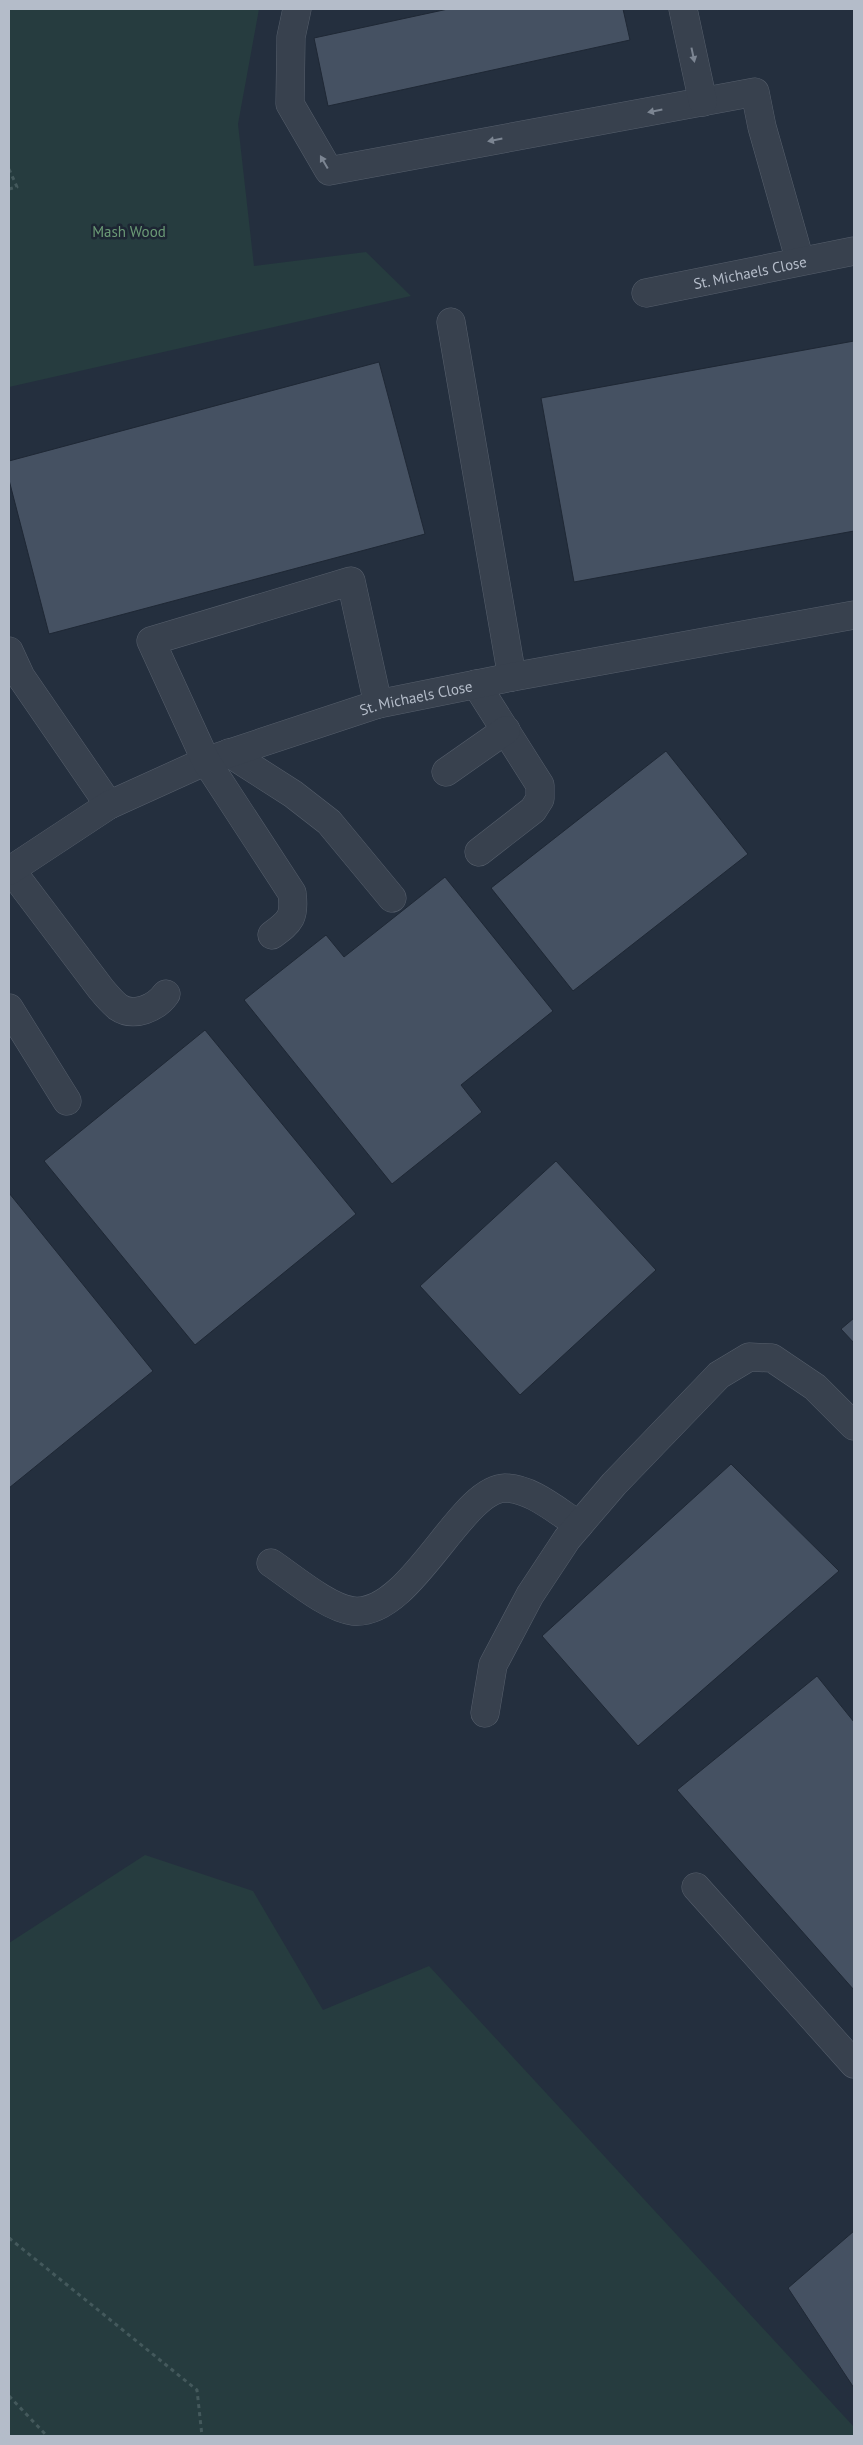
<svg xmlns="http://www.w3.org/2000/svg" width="863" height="2445" viewBox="0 0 863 2445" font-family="'PT Sans',sans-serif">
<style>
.green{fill:#263c3f}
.building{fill:#455162;stroke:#1f2835}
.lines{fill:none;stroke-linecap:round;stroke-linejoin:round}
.minor-casing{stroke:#565f6c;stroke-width:29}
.path{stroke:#44595c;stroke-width:3;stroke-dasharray:4 4;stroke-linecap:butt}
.minor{stroke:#38414e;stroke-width:28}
.oneway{fill:#7c8592}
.labels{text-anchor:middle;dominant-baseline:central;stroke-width:5;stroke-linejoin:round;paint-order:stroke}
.park-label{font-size:15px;fill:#6b9a76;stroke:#1d2633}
.street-label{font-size:15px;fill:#b4bcc9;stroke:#1d2633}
</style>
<rect width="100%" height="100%" fill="#242f3e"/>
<g class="green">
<polygon points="9,9 259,9 238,124 254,266 366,252 411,296 9,387"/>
<polygon points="145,1855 253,1891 323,2010 429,1966 854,2427 854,2436 9,2436 9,1943"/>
</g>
<g class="building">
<polygon points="448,9 623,9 630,40 328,106 314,38"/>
<polygon points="854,341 854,531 574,582 541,398"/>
<polygon points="379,362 425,534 49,634 9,480 9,461"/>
<polygon points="666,751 748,854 573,991 491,888"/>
<polygon points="445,877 553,1011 461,1085 482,1112 392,1184 244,1000 326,935 344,957"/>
<polygon points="205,1030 356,1214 195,1345 44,1161"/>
<polygon points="556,1161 656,1270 520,1395 420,1286"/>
<polygon points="9,1193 153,1371 9,1488"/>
<polygon points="854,1318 854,1343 841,1329"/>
<polygon points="731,1464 839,1571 638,1746 542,1636"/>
<polygon points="817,1676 854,1722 854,1990 677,1790"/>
<polygon points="854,2231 854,2388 788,2288"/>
</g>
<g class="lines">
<defs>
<g id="minor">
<polyline points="297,9 291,37 290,104 329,171 755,92 762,127 800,261"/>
<polyline points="683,9 703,102"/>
<path id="s1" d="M646,293L854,251"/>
<polyline points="451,322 512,677"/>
<polyline points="9,651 21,677 109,805"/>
<polyline points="476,684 540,785 540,799 533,810 479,852"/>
<polyline points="229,753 293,794 329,822 392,898"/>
<polyline points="446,772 506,730"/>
<path d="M11,870L101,989C106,995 112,1002 118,1007C134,1018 156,1008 166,994"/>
<path id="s2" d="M9,871L109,805L206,761L378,704L512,677L854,615"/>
<path d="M272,935C291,921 295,917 292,893L206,761L151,641L351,581L378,704"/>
<polyline points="9,1008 67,1101"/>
<path d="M271,1563C292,1577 328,1608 353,1611C411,1617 460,1489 505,1488C531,1488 558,1512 579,1525"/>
<polyline points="485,1713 493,1665 530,1595 567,1539 614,1484 719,1375 749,1357 772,1358 815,1387 854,1426"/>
<polyline points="696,1887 854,2064"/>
</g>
</defs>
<use href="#minor" class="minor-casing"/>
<g class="path">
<polyline points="9,169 17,187 9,189"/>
<polyline points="9,2238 197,2390 202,2436"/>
<polyline points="9,2396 47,2436"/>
</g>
<use href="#minor" class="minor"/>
</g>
<defs><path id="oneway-solid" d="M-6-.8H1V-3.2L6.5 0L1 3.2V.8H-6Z" transform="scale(1.25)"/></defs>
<g class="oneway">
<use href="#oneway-solid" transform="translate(693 55) rotate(78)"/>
<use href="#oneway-solid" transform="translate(655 111) rotate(169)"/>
<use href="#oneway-solid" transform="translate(495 140) rotate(169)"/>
<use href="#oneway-solid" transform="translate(324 162) rotate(-120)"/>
</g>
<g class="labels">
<g class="park-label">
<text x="129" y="231">Mash Wood</text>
</g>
<g class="street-label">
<text stroke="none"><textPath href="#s1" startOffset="106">St. Michaels Close</textPath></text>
<text stroke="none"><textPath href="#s2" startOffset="446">St. Michaels Close</textPath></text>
</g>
</g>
<rect width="863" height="2445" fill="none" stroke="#b4bcc9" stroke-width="20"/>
</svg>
